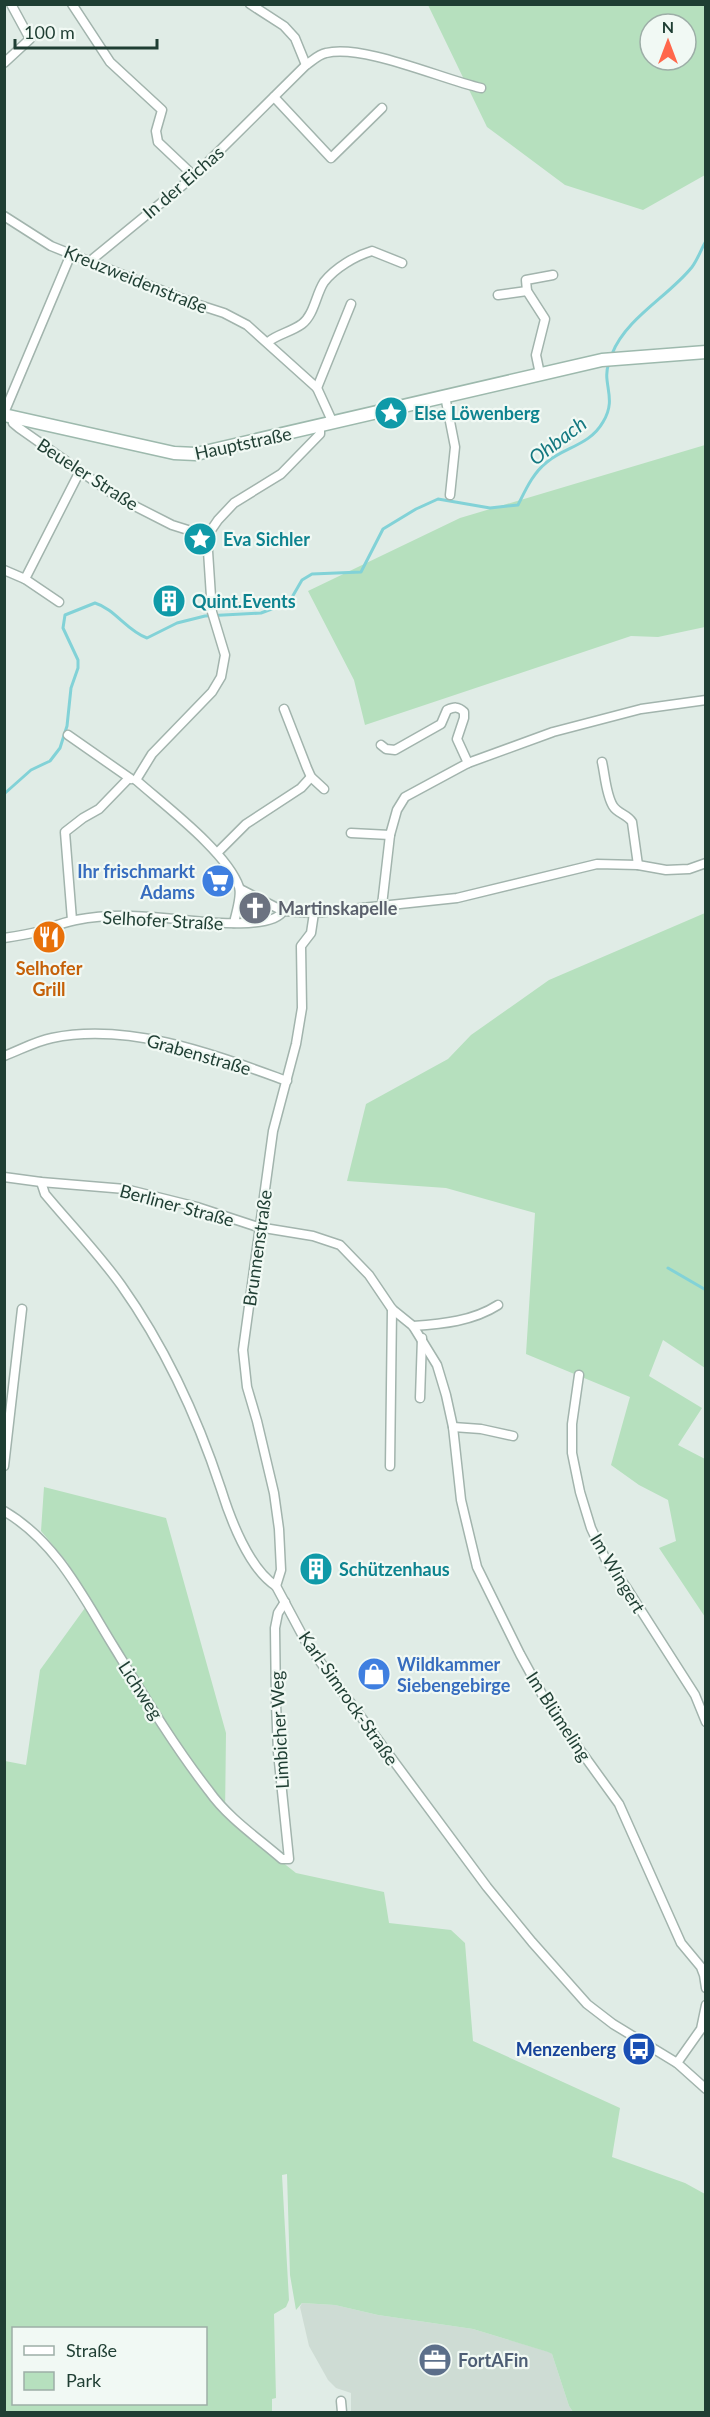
<svg xmlns="http://www.w3.org/2000/svg" width="710" height="2417" viewBox="0 0 710 2417" font-family="Lato,sans-serif">
<style>
.built{fill:#cedcd4}
.green{fill:#b6e0be;fill-rule:evenodd}
.lines{fill:none;stroke-linecap:round;stroke-linejoin:round}
.stream{stroke:#82d2d7;stroke-width:3}
.street-casing{stroke:#a2b4ad;stroke-width:11}
.secondary-casing{stroke:#9db9ad;stroke-width:15}
.street{stroke:#fff;stroke-width:8}
.secondary{stroke:#fff;stroke-width:12}
.labels{text-anchor:middle;dominant-baseline:central;stroke-width:4.5;stroke-linejoin:round;paint-order:stroke}
.street-label{font-size:18px;fill:#1f3e33;stroke:#f1f9f4}
.culture-label{font-size:18px;font-weight:bold;fill:#0d838f;stroke:#f1f9f4;text-anchor:start}
.shop-label{font-size:18px;font-weight:bold;fill:#366cbe;stroke:#f1f9f4;text-anchor:end}
.worship-label{font-size:18px;font-weight:bold;fill:#5b616d;stroke:#f1f9f4;text-anchor:start}
.food-label{font-size:18px;font-weight:bold;fill:#c56008;stroke:#f1f9f4}
.transit-label{font-size:18px;font-weight:bold;fill:#164399;stroke:#f1f9f4;text-anchor:end}
.service-label{font-size:18px;font-weight:bold;fill:#4e5e75;stroke:#f1f9f4;text-anchor:start}
.water-label{font-size:20px;font-style:italic;fill:#147880;stroke:#f1f9f4}
</style>
<rect width="100%" height="100%" fill="#e0ece6"/>
<polygon class="built" points="302,2303 335,2305 378,2315 473,2329 549,2352 552,2354 569,2406 573,2412 351,2412 351,2393 336,2388 328,2380 309,2346 300,2307"/>
<g class="green">
<path d="M428,5H705V175L643,210L565,185L487,127ZM650,24H686V60H650Z"/>
<polygon points="705,445 705,627 658,637 631,636 365,725 354,680 308,591 460,518"/>
<polygon points="705,913 705,1368 663,1340 649,1376 702,1408 678,1445 705,1459 705,1617 659,1548 676,1541 668,1500 639,1485 611,1465 630,1397 526,1354 535,1213 446,1188 347,1181 366,1104 448,1059 471,1035 549,980"/>
<path d="M44,1487L166,1518L226,1733L225,1817L296,1873L384,1892L389,1923L451,1930L465,1943L473,2041L620,2108L612,2157L685,2183L705,2194L706,2412H573L569,2406L552,2354L548,2352L473,2329L378,2315L335,2305L302,2303L296,2310L290,2275L287,2174L282,2175L289,2300L286,2307L274,2314L276,2398L272,2399V2412H5V1761L26,1765L40,1670L90,1601L67,1562L41,1531ZM14,2328H206V2404H14Z"/>
</g>
<g class="lines">
<g class="stream">
<path d="M612,354C626,318 669,296 692,267C698,259 701,249 706,241"/>
<path d="M4,794L31,770L50,761L60,748L67,726L71,688L78,668V660L63,628L65,615L95,603C115,609 127,631 147,638L177,623L205,616L261,613L285,604L291,599L302,580L312,574L361,572L383,529L416,509L438,499L490,508L518,505C526,489 533,473 547,462C565,447 590,445 603,422C618,398 601,383 609,363"/>
<polyline points="668,1268 706,1290"/>
</g>
<defs>
<g id="street">
<polyline points="72,4 110,62 162,110 156,131 158,142 194,176"/>
<polyline points="250,4 284,26 295,38 306,65"/>
<polyline points="4,63 30,39 11,4"/>
<polyline points="274,97 331,158 382,108"/>
<polyline points="4,216 51,246 193,303 224,313 247,325 317,388 333,423"/>
<path d="M89,262L194,176L306,65C312,61 319,54 326,53C364,44 441,79 481,88"/>
<polyline points="498,295 527,291"/>
<path d="M268,342C278,334 291,332 302,324C314,315 316,294 324,282C335,268 355,256 372,251L402,263"/>
<polyline points="540,374 536,355 545,319 527,291 526,280 553,275"/>
<polyline points="317,388 351,304"/>
<polyline points="445,396 455,447 450,495"/>
<polyline points="4,413 71,254"/>
<polyline points="12,417 13,423 19,428 117,497 172,525 207,536"/>
<polyline points="207,536 218,520 234,503 281,474 320,434 320,426"/>
<polyline points="4,570 25,579 80,471"/>
<polyline points="25,579 59,602"/>
<polyline points="284,709 307,768 311,777 324,789"/>
<polyline points="68,735 131,779"/>
<path d="M381,745L386,749L395,750L441,724L447,710C454,707 458,706 464,712V718L457,739L468,763"/>
<path d="M602,762C605,775 606,795 613,806C618,814 627,814 632,822L638,865"/>
<polyline points="136,780 152,754 212,692 221,677 225,655 212,612 207,536"/>
<path d="M136,780C164,805 227,852 239,887C242,896 236,913 234,923"/>
<polyline points="351,833 390,835"/>
<polyline points="217,853 246,824 301,788 311,777"/>
<polyline points="240,889 283,911 314,913 457,898 597,864 638,865 666,870 689,869 706,863"/>
<polyline points="382,905 390,835 397,810 405,797 468,763 553,732 641,709 706,700"/>
<polyline points="72,920 65,832 83,818 99,809 129,778"/>
<path d="M4,938C17,936 29,934 41,931C52,927 64,922 76,920C112,913 149,916 185,920C205,922 272,930 283,911"/>
<path d="M4,1056C20,1050 36,1041 52,1038C130,1022 215,1055 287,1081"/>
<polyline points="4,1177 41,1182 125,1189 197,1207 258,1227 313,1236 340,1245 369,1275 392,1309 413,1326 437,1365 446,1395 453,1427 461,1500 477,1567 520,1654 549,1707 619,1804 681,1943 701,1967 704,1975 706,1988"/>
<path d="M41,1182L45,1194C70,1224 98,1253 121,1285C165,1347 197,1416 221,1489C230,1518 249,1569 276,1586L307,1644L487,1887L532,1942L587,2004L613,2024L677,2063L706,2089"/>
<path d="M413,1326C443,1324 473,1321 498,1305"/>
<polyline points="579,1375 572,1424 572,1453 580,1492 591,1528 606,1560 626,1587 695,1695 706,1722"/>
<polyline points="420,1398 422,1338"/>
<polyline points="453,1427 481,1429 513,1436"/>
<polyline points="4,1466 22,1309"/>
<polyline points="390,1466 392,1309"/>
<path d="M4,1511C57,1542 83,1597 114,1647C144,1696 174,1746 209,1791C228,1818 258,1838 282,1859H289L278,1752L276,1703L275,1628L278,1613L285,1602"/>
<polyline points="276,1586 281,1570 279,1529 274,1493 257,1421 247,1387 243,1350 273,1131 296,1044 302,1008 301,946 311,933 314,913"/>
<polyline points="677,2063 701,2029 706,2005"/>
<polyline points="341,2401 342,2412"/>
</g>
<polyline id="secondary" points="4,415 174,453 196,454 602,360 706,352"/>
</defs>
<use href="#street" class="street-casing"/>
<use href="#secondary" class="secondary-casing"/>
<use href="#street" class="street"/>
<use href="#secondary" class="secondary"/>
</g>
<defs>
<symbol id="sight-disc" viewBox="-11 -11 22 22"><circle r="9.5" fill="#0f9aa8" stroke="#f1f9f4"/><path d="M0-6L1.8-2.2L6-1.7L2.9 1.2L3.7 5.4L0 3.3L-3.7 5.4L-2.9 1.2L-6-1.7L-1.8-2.2Z" fill="#fff"/></symbol>
<symbol id="building-disc" viewBox="-11 -11 22 22"><circle r="9.5" fill="#0f9aa8" stroke="#f1f9f4"/><path d="M-4-6H4V6H1V3H-1V6H-4ZM-2.5-4.3h1.7v1.8h-1.7ZM.8-4.3h1.7v1.8H.8ZM-2.5-1h1.7V.8h-1.7ZM.8-1h1.7V.8H.8Z" fill="#fff"/></symbol>
<symbol id="supermarket-disc" viewBox="-11 -11 22 22"><circle r="9.5" fill="#3f7fe0" stroke="#f1f9f4"/><path d="M-6-5.5h2.5l.6 2H6L4.5 2H-2.5L-4.4-4H-6ZM-1.5 3.2a1.3 1.3 0 1 0 .1 0ZM3 3.2a1.3 1.3 0 1 0 .1 0Z" fill="#fff"/></symbol>
<symbol id="church-disc" viewBox="-11 -11 22 22"><circle r="9.5" fill="#6b7280" stroke="#f1f9f4"/><path d="M-1.2-6h2.4v3.5h3.3v2.4h-3.3V6h-2.4V-.1h-3.3v-2.4h3.3Z" fill="#fff"/></symbol>
<symbol id="restaurant-disc" viewBox="-11 -11 22 22"><circle r="9.5" fill="#e8710a" stroke="#f1f9f4"/><path d="M-5-6h1v4h1v-4h1v4h1v-4h1v5L-1.5 .5V6h-2V.5L-5-1ZM5-6V6H3V1.5H1.5Q1.5-4 5-6Z" fill="#fff"/></symbol>
<symbol id="shop-disc" viewBox="-11 -11 22 22"><circle r="9.5" fill="#3f7fe0" stroke="#f1f9f4"/><path d="M-5-2.5h2.3a2.7 3.5 0 0 1 5.4 0H5L5.5 6h-11ZM-1.5-2.5h3a1.5 2.3 0 0 0-3 0Z" fill="#fff"/></symbol>
<symbol id="bus-disc" viewBox="-11 -11 22 22"><circle r="9.5" fill="#1a4fb4" stroke="#f1f9f4"/><path d="M-5-6H5V4H4V6H2V4H-2V6H-4V4H-5ZM-3.5-4V0h7V-4ZM-3.5 1.2v1.5H-2V1.2ZM2 1.2v1.5H3.5V1.2Z" fill="#fff"/></symbol>
<symbol id="office-disc" viewBox="-11 -11 22 22"><circle r="9.5" fill="#5c6f8a" stroke="#f1f9f4"/><path d="M-6-3h4V-5.5h4V-3h4V5H-6ZM-1-4.5V-3h2v-1.5ZM-6 0V1H6V0Z" fill="#fff"/></symbol>
</defs>
<g fill-rule="evenodd">
<use href="#sight-disc" x="372" y="394" width="38" height="38"/>
<use href="#sight-disc" x="181" y="520" width="38" height="38"/>
<use href="#building-disc" x="150" y="582" width="38" height="38"/>
<use href="#supermarket-disc" x="199" y="862" width="38" height="38"/>
<use href="#church-disc" x="236" y="889" width="38" height="38"/>
<use href="#restaurant-disc" x="30" y="918" width="38" height="38"/>
<use href="#building-disc" x="297" y="1550" width="38" height="38"/>
<use href="#shop-disc" x="355" y="1655" width="38" height="38"/>
<use href="#bus-disc" x="620" y="2030" width="38" height="38"/>
<use href="#office-disc" x="416" y="2341" width="38" height="38"/>
</g>
<g class="labels">
<g class="street-label">
<text transform="translate(183 182) rotate(-41)">In der Eichas</text>
<text transform="translate(136 279) rotate(22)">Kreuzweidenstraße</text>
<text transform="translate(243 443) rotate(-12)">Hauptstraße</text>
<text transform="translate(88 474) rotate(33)">Beueler Straße</text>
<text transform="translate(163 920) rotate(3)">Selhofer Straße</text>
<text transform="translate(199 1054) rotate(16)">Grabenstraße</text>
<text transform="translate(177 1205) rotate(15)">Berliner Straße</text>
<text transform="translate(257 1248) rotate(-82)">Brunnenstraße</text>
<text transform="translate(618 1573) rotate(59)">Im Wingert</text>
<text transform="translate(141 1690) rotate(57)">Lichweg</text>
<text transform="translate(349 1698) rotate(55)">Karl-Simrock-Straße</text>
<text transform="translate(559 1716) rotate(57)">Im Blümeling</text>
<text transform="translate(279 1730) rotate(-93)">Limbicher Weg</text>
</g>
<g class="culture-label">
<text x="414" y="413">Else Löwenberg</text>
<text x="223" y="539">Eva Sichler</text>
<text x="192" y="601">Quint.Events</text>
<text x="339" y="1569">Schützenhaus</text>
</g>
<g class="shop-label">
<text x="195" y="871">Ihr frischmarkt<tspan x="195" dy="21">Adams</tspan></text>
<text x="397" y="1664" text-anchor="start">Wildkammer<tspan x="397" dy="21">Siebengebirge</tspan></text>
</g>
<g class="worship-label">
<text x="278" y="908">Martinskapelle</text>
</g>
<g class="food-label">
<text x="49" y="968">Selhofer<tspan x="49" dy="21">Grill</tspan></text>
</g>
<g class="transit-label">
<text x="616" y="2049">Menzenberg</text>
</g>
<g class="service-label">
<text x="458" y="2360">FortAFin</text>
</g>
<g class="water-label">
<text transform="translate(557 440) rotate(-37)">Ohbach</text>
</g>
</g>
<rect width="710" height="2417" fill="none" stroke="#1f3e33" stroke-width="12"/>
<rect x="12" y="2327" width="195" height="78" fill="#f1f9f4" stroke="#9daea7" stroke-width="1.5"/>
<rect x="24" y="2346" width="30" height="9" fill="#ffffff" stroke="#9daea7" stroke-width="1.5"/>
<text x="66" y="2357" font-size="18" fill="#1f3e33">Straße</text>
<rect x="24" y="2372" width="30" height="18" fill="#b6e0be" stroke="#9daea7" stroke-width="1.5"/>
<text x="66" y="2387" font-size="18" fill="#1f3e33">Park</text>
<g transform="translate(668 42)"><circle r="28" fill="#f1f9f4" stroke="#9daea7" stroke-width="1.5"/>
<path d="M0-4.5L10 22L0 15L-10 22Z" fill="#ff674b"/>
<text y="-9" font-size="16" font-weight="bold" text-anchor="middle" fill="#1f3e33">N</text>
</g>
<path d="M15 39v9h142v-9" fill="none" stroke="#1f3e33" stroke-width="3"/>
<text x="24" y="39" font-size="18" fill="#1f3e33" stroke="#f1f9f4" stroke-width="4.5" paint-order="stroke">100 m</text>
</svg>
